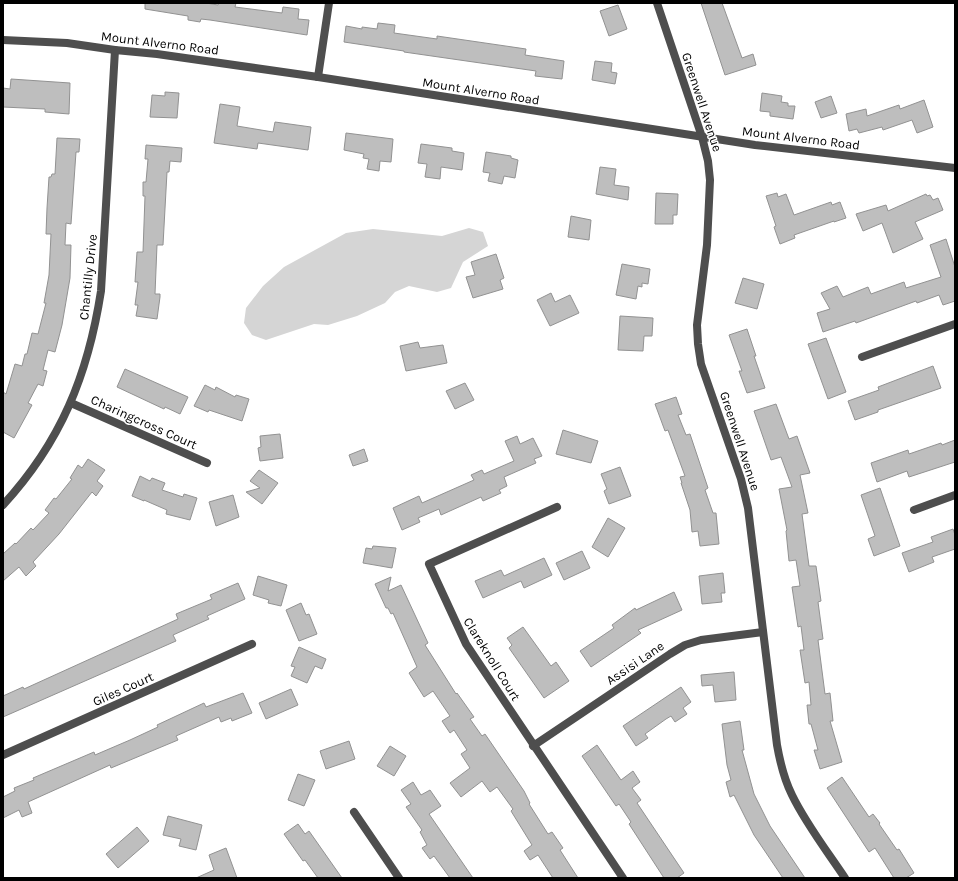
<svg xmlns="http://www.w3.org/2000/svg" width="958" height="881" viewBox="0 0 958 881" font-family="Karla,sans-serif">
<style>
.green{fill:#d5d5d5}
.building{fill:#bebebe;stroke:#929292}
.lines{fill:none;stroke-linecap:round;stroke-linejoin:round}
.minor{stroke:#4e4e4e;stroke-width:8}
.tertiary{stroke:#4e4e4e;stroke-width:8}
.labels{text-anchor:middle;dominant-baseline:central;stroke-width:3;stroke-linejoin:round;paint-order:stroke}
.street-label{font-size:13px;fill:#000;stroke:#fff}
</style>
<rect width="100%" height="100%" fill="#fff"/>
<polygon class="green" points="469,228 483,232 488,246 463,262 451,288 437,292 409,286 395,292 385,303 357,316 328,325 314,324 266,340 252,335 244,323 246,308 263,286 284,267 346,233 373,229 442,236"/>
<g class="building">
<polygon points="145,3 206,3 218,5 219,3 236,3 235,7 282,13 283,7 299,9 298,19 309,20 307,35 210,20 201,19 200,22 188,20 188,16 145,9"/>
<polygon points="701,3 722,3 742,58 753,54 756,65 725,75"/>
<polygon points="618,5 627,29 609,36 600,11"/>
<polygon points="378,23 395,25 394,33 437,39 437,36 526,49 525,55 564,61 562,79 535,76 536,71 404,52 404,51 344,42 346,26 362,29 362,27 377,29"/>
<polygon points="595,61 612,63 611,72 617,73 615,84 592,80"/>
<polygon points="11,79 70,83 69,114 45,112 45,109 3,107 3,88 10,89"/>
<polygon points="165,92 179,93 177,118 150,117 152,95 165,96"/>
<polygon points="762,93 782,96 781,102 788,103 788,106 795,106 793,119 770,116 770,112 760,111"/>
<polygon points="831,96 837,113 821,118 815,102"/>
<polygon points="924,100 933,127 917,133 912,120 883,130 882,127 859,133 857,129 849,131 846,114 866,109 867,116 899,105 900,109"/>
<polygon points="220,104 240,107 237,126 273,132 275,122 311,127 308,150 258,143 257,149 214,143"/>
<polygon points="346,133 393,139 391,162 380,161 379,171 367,169 369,159 363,158 364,154 344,150"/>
<polygon points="57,138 80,139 79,152 76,152 71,224 66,223 65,245 71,245 70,278 62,325 55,352 48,350 43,370 47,371 43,386 38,384 28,403 32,405 14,438 3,432 3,392 6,394 15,364 22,366 25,354 27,354 32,333 38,334 46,303 44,303 49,275 51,234 46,234 47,208 49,177 51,177 52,174 55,174"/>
<polygon points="421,144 452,148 452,151 464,153 462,170 441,167 440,179 425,177 427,164 418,163"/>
<polygon points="146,145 182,148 181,162 170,161 169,172 167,172 163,245 157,245 155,294 160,294 160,297 157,319 136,316 138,305 135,305 138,282 135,282 137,252 143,252 145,196 143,196 143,182 146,182 148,159 145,159"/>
<polygon points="486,152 511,156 511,158 518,160 515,178 504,176 502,184 488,181 490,173 483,172"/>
<polygon points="600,167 616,169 614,185 629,187 628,200 596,194"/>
<polygon points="656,193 678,194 677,215 673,215 673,224 655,224"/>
<polygon points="777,193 778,197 786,194 794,215 831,202 832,205 840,202 846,218 834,222 834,221 794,235 795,238 780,244 774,227 776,226 766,196"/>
<polygon points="926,194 927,196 930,195 933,200 938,198 943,210 915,222 923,239 893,253 882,223 863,231 856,214 886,205 888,211"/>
<polygon points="571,216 591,220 589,240 568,237"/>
<polygon points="946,239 955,267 955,301 943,305 939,295 917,303 916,301 856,323 855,321 823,332 817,313 830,309 821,293 837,286 843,297 868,287 871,294 904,282 906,288 941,277 930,245"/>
<polygon points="496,254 504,278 500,280 503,289 473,298 466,277 475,275 471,262"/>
<polygon points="622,264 650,269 648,284 642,283 642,287 638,286 636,299 616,295"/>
<polygon points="743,278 764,284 757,309 735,303"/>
<polygon points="551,293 555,302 570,295 579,313 550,326 537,300"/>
<polygon points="620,316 653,318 652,336 644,336 643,351 618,350"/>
<polygon points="747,329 756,356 754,356 765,388 747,393 739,371 742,371 729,335"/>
<polygon points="826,338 846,392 828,399 808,344"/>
<polygon points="418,342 420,348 443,345 447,363 406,371 400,346"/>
<polygon points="933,366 941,388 878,410 878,412 855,420 848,401 879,390 878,387"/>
<polygon points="125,369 188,397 180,414 165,407 164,409 117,387"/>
<polygon points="465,383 474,400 455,409 446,391"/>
<polygon points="205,385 215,390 216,387 235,397 236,395 249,399 242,421 209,410 208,412 194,406"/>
<polygon points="676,397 682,414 678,415 686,435 690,434 708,488 705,490 713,513 716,513 719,544 700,546 698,531 692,532 690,510 681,483 682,483 680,477 685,476 668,430 665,431 655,404"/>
<polygon points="776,404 789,439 797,436 810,473 800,475 808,513 802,514 809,566 816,566 821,601 818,602 823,639 818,640 825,694 830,693 833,721 830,721 842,762 820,769 814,750 818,750 811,724 809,724 807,705 811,705 809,682 805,683 800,650 804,650 801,626 798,627 792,587 800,586 796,560 789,561 786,531 787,530 779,489 792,487 781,457 771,460 754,411"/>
<polygon points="563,430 598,441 591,463 556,454"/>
<polygon points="280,434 283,458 260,461 258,448 261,447 260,436"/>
<polygon points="517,436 520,444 533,438 542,456 534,459 536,463 504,477 507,486 499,490 501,493 483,501 481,497 441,515 439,509 418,518 420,522 402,530 393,508 419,496 422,503 474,480 471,475 482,470 484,474 514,461 505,441"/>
<polygon points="955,440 955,462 909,477 907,471 877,482 871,463 908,450 909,454 941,443 942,445"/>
<polygon points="364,449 368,461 353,466 349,455"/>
<polygon points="88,459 105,470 97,481 103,486 96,496 92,492 59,534 33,562 36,566 26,576 19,567 3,581 3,554 15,543 16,544 31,528 33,530 49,513 45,510 54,498 56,499 72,479 70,478 78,465 82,468"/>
<polygon points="620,467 631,496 609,504 604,491 607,489 601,474"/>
<polygon points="259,470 278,483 262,504 246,492 260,488 250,481"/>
<polygon points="140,476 150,481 152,478 165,483 162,490 183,497 184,494 197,498 190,520 166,514 167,510 144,500 144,501 132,496"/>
<polygon points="880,488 900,546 874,556 868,539 875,536 861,495"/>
<polygon points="233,495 239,517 216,526 209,502"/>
<polygon points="608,518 625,528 608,557 592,547"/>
<polygon points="953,529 955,535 955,549 932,557 934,562 909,572 902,553 933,542 931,537"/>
<polygon points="373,546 396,548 392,568 363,563 366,548 372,549"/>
<polygon points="582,551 590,568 564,580 556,563"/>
<polygon points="544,558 552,575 524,588 521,581 483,598 475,581 501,570 504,576"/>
<polygon points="723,573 725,593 721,593 722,602 702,604 699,576"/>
<polygon points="258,576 287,585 281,606 268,603 269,600 253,595"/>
<polygon points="391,577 388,591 401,585 428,643 425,645 456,694 457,693 474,717 470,719 482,736 485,734 524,791 530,803 529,804 548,834 552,832 563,848 560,850 578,878 553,878 538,855 530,860 524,851 532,845 511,811 513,809 497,787 490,792 482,781 461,797 450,783 470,768 461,754 467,750 454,730 450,733 442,721 450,716 433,691 424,697 409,673 417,667 393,613 391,614 388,608 386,608 375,584"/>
<polygon points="238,583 245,599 207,616 209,619 173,635 176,641 3,717 3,696 23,687 24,689 178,619 176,614 212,599 210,595"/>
<polygon points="674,592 682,610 638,630 641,633 591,667 580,651 614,628 612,625 635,608 636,610"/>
<polygon points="301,603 306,615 309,614 317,634 299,641 286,610"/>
<polygon points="523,627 551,666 556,662 569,681 544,698 509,648 512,645 507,638"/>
<polygon points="299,647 326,659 322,669 315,666 307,683 291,676 295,667 291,666"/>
<polygon points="734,672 736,700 715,702 713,685 702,686 701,675"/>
<polygon points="681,687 691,702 683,708 687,714 675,722 671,716 666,719 645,734 648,738 636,746 623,726"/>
<polygon points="291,689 298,705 266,719 259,703"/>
<polygon points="243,693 252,713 232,721 231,718 221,722 219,717 176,736 178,740 111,768 110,765 28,802 32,813 22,817 19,810 3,818 3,797 15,791 14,788 34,780 33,778 94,752 95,755 130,740 158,727 157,725 204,703 206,707"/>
<polygon points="740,721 744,750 742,750 754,794 770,826 805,878 783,878 754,835 734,795 730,797 726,782 731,780 727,765 722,724"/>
<polygon points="349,741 355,759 326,769 320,751"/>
<polygon points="597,745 621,780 633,771 640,782 632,788 641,800 637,803 684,873 677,878 664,878 629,824 631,822 619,804 616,806 582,756"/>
<polygon points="390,746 406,756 394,776 377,766"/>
<polygon points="298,774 315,780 304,806 288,800"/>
<polygon points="842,777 869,817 873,814 880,823 879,824 897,850 899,849 914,873 906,878 894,878 875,848 869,852 827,788"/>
<polygon points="413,782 421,795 430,790 441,806 429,814 473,878 450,878 434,856 430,859 422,848 427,845 420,832 422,830 406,807 411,804 401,790"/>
<polygon points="168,816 202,825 196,850 179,846 181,839 163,835"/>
<polygon points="298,824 305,834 309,831 342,878 318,878 305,860 303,861 284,834"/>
<polygon points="137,827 149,841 118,868 106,854"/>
<polygon points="226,848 237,878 196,878 214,870 209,855"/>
</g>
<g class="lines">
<g class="minor">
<path d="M657,3L702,137L708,161L710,180L707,245L697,325L698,344L701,364L741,479L748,508L777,745C780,762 784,779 792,795C806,824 827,851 845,878"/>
<polyline points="318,77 329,3"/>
<polyline points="862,357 955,324"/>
<polyline points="71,403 207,463"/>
<path d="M3,505C61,442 88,375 101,291L115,50"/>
<polyline points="557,507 429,564 466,644 623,878"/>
<polyline points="914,510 955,495"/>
<polyline points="533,746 670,654 685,645 701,640 763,632"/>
<polyline points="3,755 252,644"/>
<polyline points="354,812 399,878"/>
</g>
<polyline class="tertiary" points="3,40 67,43 115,50 157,54 318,77 755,145 955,168"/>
</g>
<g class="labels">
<g class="street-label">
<text transform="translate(160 43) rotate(7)">Mount Alverno Road</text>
<text transform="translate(481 91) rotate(9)">Mount Alverno Road</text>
<text transform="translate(702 102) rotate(72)">Greenwell Avenue</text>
<text transform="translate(801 138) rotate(7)">Mount Alverno Road</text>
<text transform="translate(88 277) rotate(-84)">Chantilly Drive</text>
<text transform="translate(144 422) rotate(24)">Charingcross Court</text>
<text transform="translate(740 441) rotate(72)">Greenwell Avenue</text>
<text transform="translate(492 659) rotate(58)">Clareknoll Court</text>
<text transform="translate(635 663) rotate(-34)">Assisi Lane</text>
<text transform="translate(123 689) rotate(-24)">Giles Court</text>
</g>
</g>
<rect width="958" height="881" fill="none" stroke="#000000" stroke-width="8"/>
</svg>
